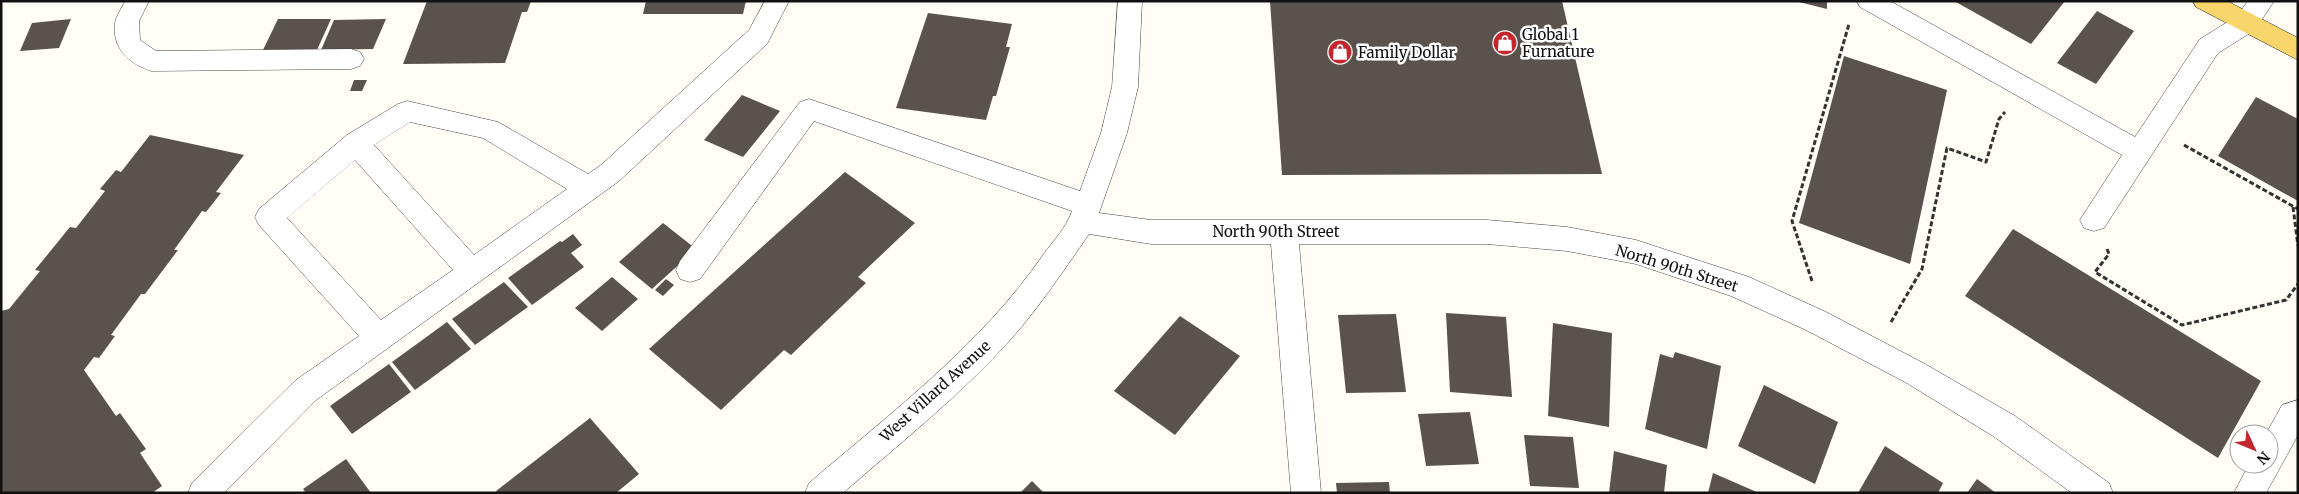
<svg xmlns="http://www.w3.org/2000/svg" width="2299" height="494" viewBox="0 0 2299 494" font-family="Merriweather,serif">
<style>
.building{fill:#5a524d}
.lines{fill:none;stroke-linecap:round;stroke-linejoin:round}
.minor-casing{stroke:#444;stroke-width:1}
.major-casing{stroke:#222;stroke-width:1}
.path{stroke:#333;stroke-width:3;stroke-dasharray:5 2.5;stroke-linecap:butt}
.minor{fill:#fff;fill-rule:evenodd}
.major{fill:#f9d66b;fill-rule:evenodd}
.labels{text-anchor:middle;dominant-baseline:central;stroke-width:5;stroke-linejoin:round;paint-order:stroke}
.poi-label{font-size:15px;fill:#111;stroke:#fff;text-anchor:start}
.street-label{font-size:15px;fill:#111;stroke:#fff}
</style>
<rect width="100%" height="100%" fill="#fffdf5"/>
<g class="building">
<polygon points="427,1 531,1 527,12 522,12 505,63 403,64"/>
<polygon points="646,1 746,1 743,14 643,14"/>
<polygon points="1270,1 1562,1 1602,174 1282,175"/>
<polygon points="1799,1 1827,1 1827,9 1799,2"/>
<polygon points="1954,1 2065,1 2031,44"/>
<polygon points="2097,11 2134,31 2096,84 2057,63"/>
<polygon points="928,13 1012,24 1006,47 1010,47 996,96 993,96 986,120 896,108"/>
<polygon points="71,19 59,48 20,51 32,23"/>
<polygon points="278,19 331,19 317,50 263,50"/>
<polygon points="386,19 373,49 321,50 334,20"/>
<polygon points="1844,56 1947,90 1910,264 1799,223"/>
<polygon points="354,80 367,80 362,91 350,91"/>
<polygon points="742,95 780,111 743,157 704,140"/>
<polygon points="2256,97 2298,119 2298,201 2218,156"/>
<polygon points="150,135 244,155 216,192 221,193 206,212 202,211 174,250 178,250 145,294 141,294 111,335 115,336 99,358 94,357 84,370 116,416 120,413 146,449 140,453 162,486 152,493 1,493 1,311 9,309 40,271 35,270 70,227 76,228 105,191 100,189 116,170 121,172"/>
<polygon points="845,172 915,223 858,277 866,283 791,355 784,350 721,410 649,349"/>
<polygon points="663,223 696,249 652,289 619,262"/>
<polygon points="2013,229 2261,381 2218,458 1965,296"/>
<polygon points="573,234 582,245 571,253 584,267 532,305 508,278 560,241 562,242"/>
<polygon points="612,277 638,299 602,331 575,308"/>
<polygon points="666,279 674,285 663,296 655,290"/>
<polygon points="504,282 528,307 475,345 452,319"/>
<polygon points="1446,313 1506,317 1512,397 1450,392"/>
<polygon points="1396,314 1406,392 1346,393 1338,315"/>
<polygon points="1180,316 1240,356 1175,435 1114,391"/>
<polygon points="447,322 471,349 415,390 392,362"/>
<polygon points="1553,323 1612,333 1609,427 1548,416"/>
<polygon points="1675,352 1721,366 1707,449 1645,429 1660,354 1673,358"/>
<polygon points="389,364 411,392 352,434 330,406"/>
<polygon points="1764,385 1838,422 1815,484 1738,446"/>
<polygon points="1470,412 1479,464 1426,466 1418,414"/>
<polygon points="590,418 639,474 616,493 498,493 496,491"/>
<polygon points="1524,435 1573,437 1579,488 1530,486"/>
<polygon points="1885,446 1943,483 1938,493 1858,493"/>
<polygon points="1614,451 1667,465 1664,493 1609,493"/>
<polygon points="346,459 371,493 306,493 303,489"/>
<polygon points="1713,473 1759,493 1708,493"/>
<polygon points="1977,479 1996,493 1967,493"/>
<polygon points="1032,481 1044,493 1020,493"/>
<polygon points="1389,482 1390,493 1337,493 1336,483"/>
</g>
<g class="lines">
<defs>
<g id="minor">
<path d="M125,1H149L139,21L140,40L156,51L351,49L360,52L364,59L360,66L351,69L151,71C128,63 112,48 115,23C116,16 122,8 125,1Z"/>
<path d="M765,1H789L767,44L619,181L316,400L224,493H188L192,483L296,380L359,336L259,225L255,217L259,209L347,135L398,104L407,101L498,122L588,174L601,165L749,30ZM410,122L483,138L567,189L474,255L374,145ZM355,160L453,270L381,320L287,218Z"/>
<path d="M1118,1H1142L1138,87L1127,133L1099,213L1151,220H1487L1567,227L1636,240L1749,277L1826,312L1925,364L2015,416L2109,483L2113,493H2072L1993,436L1905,382L1806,330L1731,296L1636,264L1567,251L1487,244H1299L1321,493H1291L1271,244H1151L1089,234C1064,270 1040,306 1012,338C961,395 900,443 843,493H805L809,483C892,412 981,345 1043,255C1053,241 1067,227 1072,211L814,121L700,279L690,282L680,279L676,270L680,261L800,102L809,99L1080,191L1101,133L1112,87Z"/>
<polygon points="1857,1 1890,1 2135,137 2200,39 2237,16 2248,1 2274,1 2255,30 2218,53 2104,228 2094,231 2084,228 2080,220 2122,155 1860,7"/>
<polygon points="2298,400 2298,435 2266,493 2234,493 2249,464 2269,464 2269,434 2266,434 2282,405"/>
</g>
<polygon id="major" points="2193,1 2227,1 2298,38 2298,60 2196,7"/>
</defs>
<use href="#minor" class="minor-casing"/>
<use href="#major" class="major-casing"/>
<g class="path">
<polyline points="2184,145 2298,209"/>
<polyline points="2293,207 2298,246"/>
<polyline points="2107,249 2109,254 2095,272 2182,325 2286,300 2298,284"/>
<polyline points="1812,281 1792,221 1849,24"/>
<polyline points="1891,322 1922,269 1947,148 1986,162 1999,119 2005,112"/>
</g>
<use href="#minor" class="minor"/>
<use href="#major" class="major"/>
</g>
<defs>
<symbol id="shop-disc" viewBox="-11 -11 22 22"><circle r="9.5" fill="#c4262e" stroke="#fff"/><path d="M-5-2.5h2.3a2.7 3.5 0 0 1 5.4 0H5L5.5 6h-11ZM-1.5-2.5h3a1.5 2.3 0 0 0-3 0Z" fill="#fff"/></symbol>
</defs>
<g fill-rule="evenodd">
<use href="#shop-disc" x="1491" y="29" width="28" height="28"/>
<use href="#shop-disc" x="1326" y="38" width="28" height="28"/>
</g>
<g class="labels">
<g class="poi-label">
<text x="1522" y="34">Global 1<tspan x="1522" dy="17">Furnature</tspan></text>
<text x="1358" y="52">Family Dollar</text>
</g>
<g class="street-label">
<text x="1276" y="231">North 90th Street</text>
<text transform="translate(1677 268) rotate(17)">North 90th Street</text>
<text transform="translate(935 391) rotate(-42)">West Villard Avenue</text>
</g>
</g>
<rect width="2299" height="494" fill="none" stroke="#111111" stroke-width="5"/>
<g transform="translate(2254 449) rotate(134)"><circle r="24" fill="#ffffff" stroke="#a0a0a0"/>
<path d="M0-4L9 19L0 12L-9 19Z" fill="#c4262e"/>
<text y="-8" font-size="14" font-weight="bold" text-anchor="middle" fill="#111111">N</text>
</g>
</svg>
